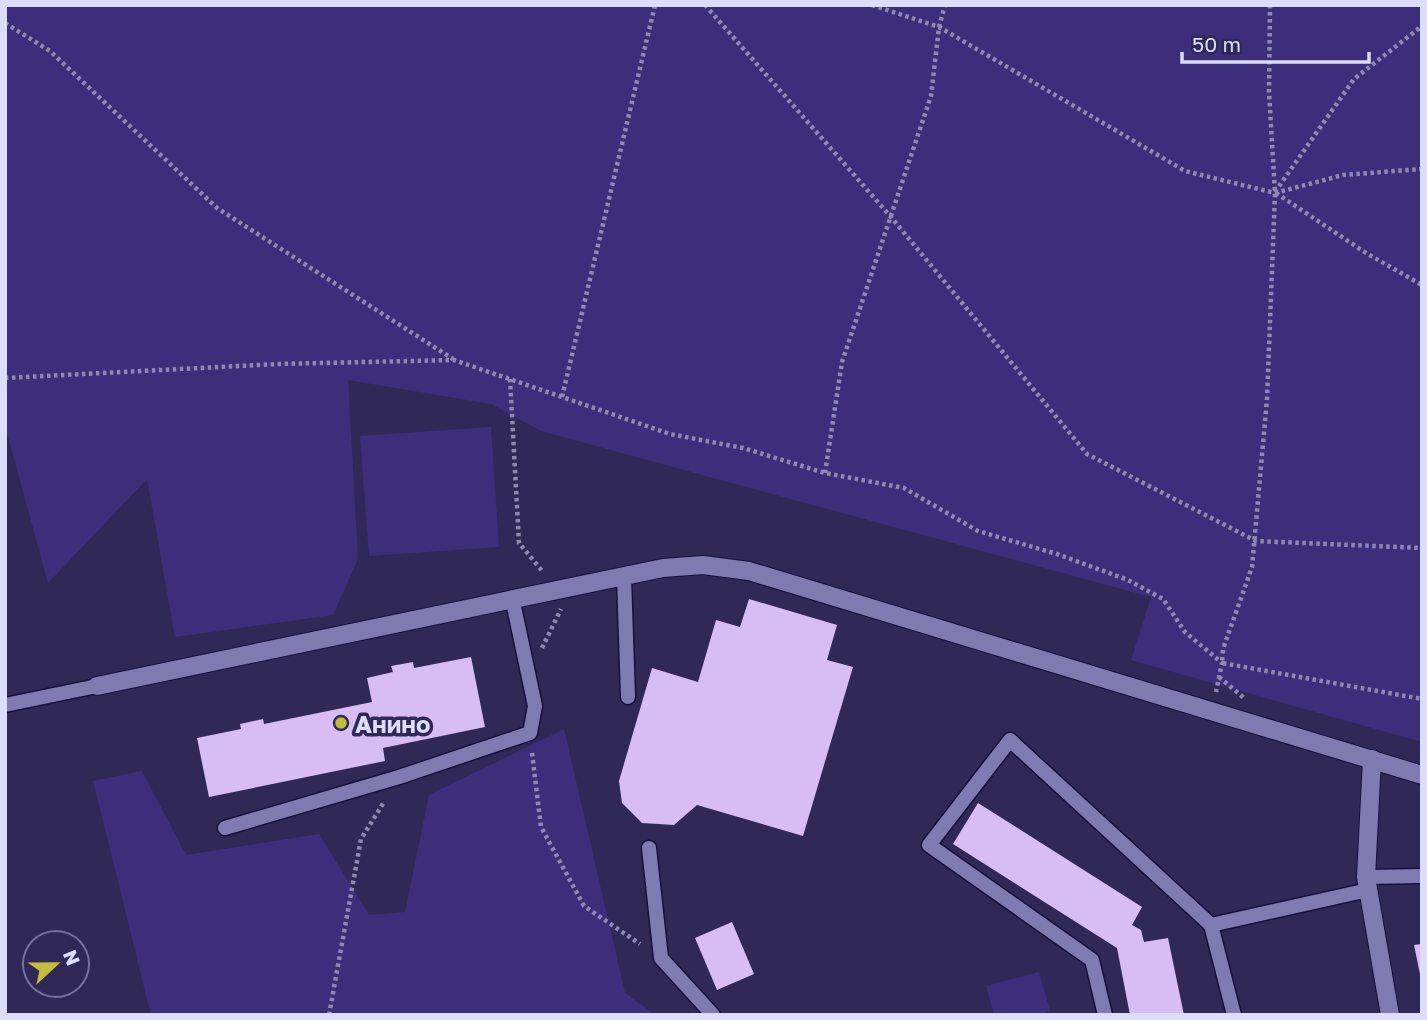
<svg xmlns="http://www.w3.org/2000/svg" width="1427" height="1020" viewBox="0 0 1427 1020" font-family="'Golos Text',sans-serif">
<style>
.green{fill:#3d2e7b}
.building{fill:#d8bcf4}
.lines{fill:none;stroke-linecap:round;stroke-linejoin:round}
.service-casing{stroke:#190f3c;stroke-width:17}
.minor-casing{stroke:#190f3c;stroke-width:20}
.path{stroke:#8d89af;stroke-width:4.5;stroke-dasharray:3.5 3.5;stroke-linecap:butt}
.service{stroke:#7f7bb1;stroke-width:14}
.minor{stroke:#7f7bb1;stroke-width:18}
.poi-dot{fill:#c2bd3f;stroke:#302958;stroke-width:2.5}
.labels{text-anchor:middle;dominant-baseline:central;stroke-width:7;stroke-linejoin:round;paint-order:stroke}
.poi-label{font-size:24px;font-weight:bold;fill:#dddcfa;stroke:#302958;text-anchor:start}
</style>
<rect width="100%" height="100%" fill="#302958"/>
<g class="green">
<polygon points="5,5 1422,5 1422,742 1131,660 1151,597 541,431 491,404 348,380 358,559 333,615 175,637 147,479 48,583 5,426"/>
<polygon points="491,427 499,547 369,556 360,436"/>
<polygon points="564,729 625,993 655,1015 151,1015 93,781 142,771 186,855 319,834 369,915 405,912 429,795"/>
<polygon points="1039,972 1050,1011 1038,1015 994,1015 986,986"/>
</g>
<g class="building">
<polygon points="749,599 837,625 827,660 853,667 803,836 697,805 674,825 642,823 622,803 619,781 652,668 698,682 716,620 740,627"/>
<polygon points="471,657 485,727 383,748 385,761 209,797 197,738 241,729 240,724 263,719 264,724 372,702 367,678 393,672 391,666 413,662 414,668"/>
<polygon points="978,803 1142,907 1132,925 1141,930 1144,942 1168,938 1184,1015 1130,1015 1117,948 953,844"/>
<polygon points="732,922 754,974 717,990 695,938"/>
<polygon points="1422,944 1422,979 1421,979 1414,945"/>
</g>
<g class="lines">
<defs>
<g id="service">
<polyline points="624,577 628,697"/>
<polyline points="5,705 97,686"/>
<polyline points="225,828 399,777 530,733 535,706 513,602"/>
<polyline points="649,848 661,958 713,1015"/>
<polyline points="1366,877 1422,876"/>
<polyline points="1211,925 1234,1015"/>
<polyline points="1105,1015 1092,960 929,845 1010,740 1211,925 1368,890"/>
</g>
<g id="minor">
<polyline points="97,686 663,568 703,565 749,571 1422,775"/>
<polyline points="1372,759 1366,877 1390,1015"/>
</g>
</defs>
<use href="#service" class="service-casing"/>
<use href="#minor" class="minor-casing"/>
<g class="path">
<polyline points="705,5 891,217 1087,454 1256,541 1422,548"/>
<polyline points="872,5 939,27 1185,171 1275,193 1343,175 1422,169"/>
<polyline points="1270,5 1269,92 1275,193 1267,399 1252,567 1223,649 1222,663 1422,699"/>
<polyline points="5,23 50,51 217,208 453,359"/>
<polyline points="1275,192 1354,79 1422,26"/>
<polyline points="1276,193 1366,253 1422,285"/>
<polyline points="5,378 278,364 454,360 670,434 743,448 825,473 904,488 978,531 1057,554 1128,580 1163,599 1185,632 1222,663 1216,692"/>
<polyline points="510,379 519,543 543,572"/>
<polyline points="562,397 655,5"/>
<polyline points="825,473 842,362 931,96 939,27 945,5"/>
<polyline points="542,648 561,609"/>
<polyline points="1219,677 1244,698"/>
<polyline points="532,753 541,827 584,906 640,944"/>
<polyline points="329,1015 361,839 384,802"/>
</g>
<use href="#service" class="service"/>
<use href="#minor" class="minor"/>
</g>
<circle class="poi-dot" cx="341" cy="723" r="7"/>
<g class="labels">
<g class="poi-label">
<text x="355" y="723">Анино</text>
</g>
</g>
<rect width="1427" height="1020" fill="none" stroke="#dddcfa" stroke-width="14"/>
<g transform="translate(56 964) rotate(68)"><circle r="33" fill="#302958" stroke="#757199" stroke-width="2"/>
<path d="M0-5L12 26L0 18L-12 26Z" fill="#c2bd3f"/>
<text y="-10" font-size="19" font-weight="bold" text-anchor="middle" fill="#dddcfa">N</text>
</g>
<path d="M1182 52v10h187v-10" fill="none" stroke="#dddcfa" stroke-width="3.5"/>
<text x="1192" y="52" font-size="21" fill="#dddcfa" stroke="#302958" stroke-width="5" paint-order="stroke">50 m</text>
</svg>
